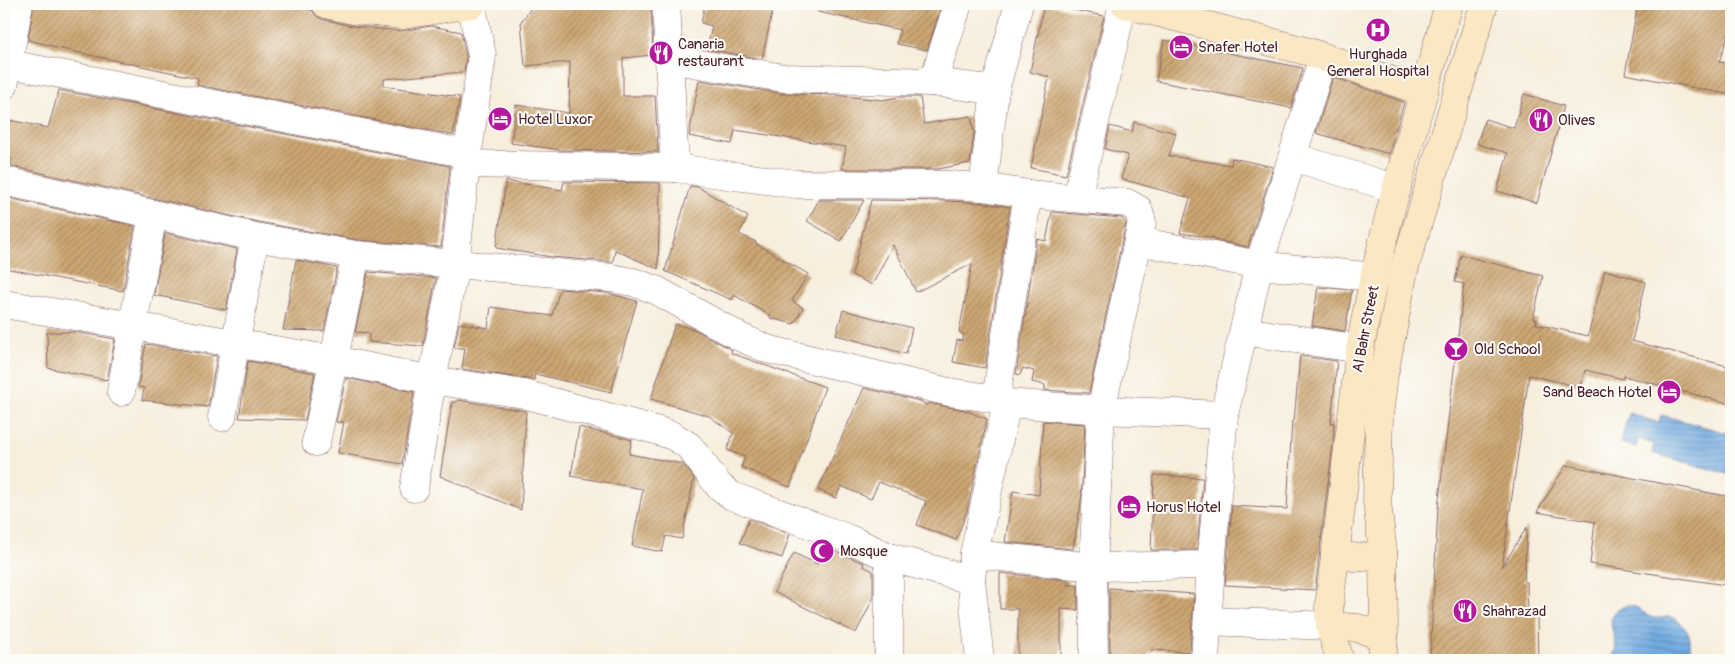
<svg xmlns="http://www.w3.org/2000/svg" width="1735" height="664" viewBox="0 0 1735 664" font-family="Pangolin,sans-serif">
<style>
.water{fill:url(#water-rules);stroke:#5e6586}
.building{fill:url(#building-hatch)}
.lines{fill:none;stroke-linecap:round;stroke-linejoin:round}
.street-casing{stroke:#876769;stroke-width:29}
.secondary-casing{stroke:#876769;stroke-width:29}
.street{stroke:#fff;stroke-width:28}
.secondary{stroke:#fae7c3;stroke-width:28}
.labels{text-anchor:middle;dominant-baseline:central;stroke-width:4;stroke-linejoin:round;paint-order:stroke}
.poi-label{font-size:15px;fill:#4a1f2b;stroke:#fdfcf7;text-anchor:start}
.street-label{font-size:15px;fill:#4a1f2b;stroke:#fdfcf7}
</style>
<defs>
<pattern id="water-rules" width="6" height="5" patternUnits="userSpaceOnUse" patternTransform="scale(1.25)"><rect width="6" height="5" fill="#72abe1"/><path d="M0 2.5h6" fill="none" stroke="#608bb7"/></pattern>
<pattern id="building-hatch" width="6" height="6" patternUnits="userSpaceOnUse" patternTransform="scale(1.25)"><rect width="6" height="6" fill="#cda773"/><path d="M-1 1l2-2M0 6l6-6M5 7l2-2" fill="none" stroke="#a8875f"/></pattern>
</defs>
<rect width="100%" height="100%" fill="#fdfcf7"/>
<filter id="ink" filterUnits="userSpaceOnUse"><feTurbulence type="fractalNoise" baseFrequency=".02" numOctaves="2"/><feDisplacementMap in="SourceGraphic" scale="10" xChannelSelector="R" yChannelSelector="G"/><feConvolveMatrix kernelMatrix="1 2 1 2 8 2 1 2 1" color-interpolation-filters="sRGB"/></filter>
<filter id="wash" filterUnits="userSpaceOnUse"><feTurbulence type="fractalNoise" baseFrequency=".0096" numOctaves="4" result="noise"/><feDisplacementMap in="SourceGraphic" scale="20" xChannelSelector="R" yChannelSelector="G"/><feGaussianBlur stdDeviation="1.12" result="paint"/><feColorMatrix in="noise" values="0 0 0 0 0 0 0 0 0 0 0 0 0 0 0 0 0 1.4 0 .05"/><feComposite in="paint" operator="in"/></filter>
<g filter="url(#wash)">
<rect width="100%" height="100%" fill="#f7eedd"/>
<g class="water">
<polygon points="1629,413 1659,423 1661,415 1731,434 1731,475 1652,453 1654,444 1638,439 1636,447 1620,443"/>
<path d="M1627,605C1641,606 1641,613 1651,617C1658,620 1665,616 1671,617C1675,618 1679,621 1681,624C1696,638 1687,645 1692,660H1608C1631,644 1591,619 1627,605Z"/>
</g>
<g id="blocks">
<g class="building">
<polygon points="34,4 263,4 312,10 316,16 322,19 352,26 401,31 431,26 461,32 466,56 464,72 384,79 384,86 460,97 453,135 197,85 198,78 52,47 53,46 28,40"/>
<polygon points="534,4 651,4 653,55 623,58 623,96 655,96 658,152 561,150 511,143 516,105 569,113 570,62 525,66 521,22"/>
<polygon points="705,4 774,4 762,59 707,49 712,26 701,23"/>
<polygon points="819,4 942,4 927,50 897,44 900,30 818,12"/>
<polygon points="1044,4 1104,16 1066,175 1031,168 1049,77 1030,72"/>
<polygon points="1638,4 1731,4 1731,26 1719,62 1731,64 1731,95 1625,74"/>
<polygon points="1164,40 1303,68 1291,108 1156,81"/>
<polygon points="1333,77 1404,102 1389,154 1316,133"/>
<polygon points="699,80 784,94 834,95 882,100 899,97 920,97 924,124 971,116 974,133 970,163 938,169 842,169 846,147 735,130 732,144 689,136"/>
<polygon points="59,90 450,166 441,247 358,240 258,222 11,166 12,158 4,156 4,119 48,128"/>
<polygon points="1524,94 1564,106 1537,203 1497,191 1508,153 1477,144 1485,119 1514,128"/>
<polygon points="1134,122 1176,133 1169,156 1231,165 1232,158 1273,167 1248,247 1215,240 1215,238 1180,233 1190,198 1121,179 1128,155 1105,149 1110,126 1132,132"/>
<polygon points="506,181 562,190 564,182 660,183 658,269 615,250 613,262 552,257 496,248"/>
<polygon points="690,186 698,187 748,217 739,234 756,242 755,243 808,274 792,301 803,308 794,324 770,318 771,316 734,295 732,300 665,271"/>
<polygon points="4,197 135,226 123,291 4,268"/>
<polygon points="819,200 864,200 841,241 807,221"/>
<polygon points="871,200 948,201 981,203 1010,207 985,368 953,362 957,340 962,341 964,335 959,332 972,264 916,292 893,245 872,285 852,275"/>
<polygon points="1052,212 1122,218 1126,223 1089,393 1045,390 1045,385 1032,382 1034,371 1023,368 1020,375 1016,374 1037,239 1046,241"/>
<polygon points="165,233 237,249 226,310 154,295"/>
<polygon points="1461,255 1543,276 1533,319 1537,319 1536,324 1588,336 1605,270 1646,282 1632,341 1731,367 1731,404 1624,376 1623,379 1585,370 1580,387 1529,375 1502,567 1527,527 1524,582 1527,582 1528,616 1537,616 1538,660 1430,660 1438,508 1464,284 1455,282"/>
<polygon points="296,260 337,268 324,331 283,330"/>
<polygon points="368,272 436,278 423,346 369,342 369,333 355,332"/>
<polygon points="1318,287 1352,290 1345,331 1312,326"/>
<polygon points="560,289 607,293 637,301 611,392 535,374 534,380 462,369 465,348 454,348 459,323 488,328 491,307 552,316"/>
<polygon points="843,310 912,328 906,354 836,335"/>
<polygon points="675,324 696,330 732,350 731,353 825,387 790,487 741,467 745,457 727,450 733,433 709,416 651,399"/>
<polygon points="47,332 75,332 115,339 107,380 48,368"/>
<polygon points="146,344 217,356 208,407 142,400 144,388 138,387"/>
<polygon points="1300,356 1337,361 1331,423 1334,423 1333,443 1315,590 1225,585 1232,506 1287,509 1292,421 1294,421"/>
<polygon points="248,361 315,373 305,420 239,418"/>
<polygon points="346,378 414,392 402,464 338,453 344,422 336,422"/>
<polygon points="864,388 920,401 927,405 928,403 964,410 987,419 967,511 956,540 917,525 926,501 879,482 871,499 841,486 836,498 818,490"/>
<polygon points="458,400 526,411 521,510 440,476 452,402 457,402"/>
<polygon points="1043,421 1085,424 1081,503 1073,549 1005,542 1013,491 1039,495"/>
<polygon points="579,427 632,440 629,454 683,464 694,478 682,539 666,536 662,552 632,546 643,489 571,476"/>
<polygon points="1566,465 1731,497 1731,586 1590,564 1595,522 1537,512"/>
<polygon points="1154,475 1203,478 1197,550 1151,550"/>
<polygon points="749,519 790,534 782,558 740,543"/>
<polygon points="825,547 864,563 863,566 873,571 873,599 856,633 774,592 794,553 817,564"/>
<polygon points="1000,573 1068,580 1067,585 1078,585 1078,610 1061,609 1061,660 1018,660 1018,609 1000,609"/>
<polygon points="1109,588 1194,594 1190,652 1152,650 1145,660 1110,658"/>
</g>
</g>
</g>
<g filter="url(#ink)">
<use href="#blocks" fill-opacity="0" stroke="#876769" stroke-width="1"/>
<g class="lines">
<defs>
<g id="street">
<polyline points="666,4 675,168"/>
<polyline points="669,59 784,78 933,82 995,90"/>
<polyline points="4,63 468,154"/>
<polyline points="933,82 958,4"/>
<polyline points="4,85 19,4"/>
<polyline points="1293,157 1397,189"/>
<polyline points="466,164 675,168 796,184 948,185 983,187 1028,194 1127,203 1138,209 1142,222 1138,241 1101,410 1093,567 1094,660"/>
<polyline points="4,181 255,237 356,255 611,278 633,282 656,290 740,337 767,349 949,392 996,399 1007,403 1101,410 1224,415"/>
<polyline points="983,187 995,90 1019,4"/>
<polyline points="1077,198 1123,4"/>
<polyline points="1138,241 1259,265 1375,277"/>
<polyline points="4,304 334,360 432,380 524,394 659,431 673,436 689,446 719,486 732,496 847,538 889,557 971,580"/>
<polyline points="1244,331 1360,349"/>
<polyline points="121,392 153,214"/>
<polyline points="996,399 1028,194"/>
<polyline points="222,417 255,237"/>
<polyline points="316,442 356,255"/>
<polyline points="414,488 432,380 455,264 466,164 481,63 482,55 471,4"/>
<polyline points="974,554 1093,567 1211,565"/>
<polyline points="889,557 889,660"/>
<polyline points="1208,621 1330,626"/>
<polyline points="980,660 971,580 974,554 1007,403"/>
<polyline points="1205,660 1211,565 1224,415 1259,265 1323,57"/>
</g>
<g id="secondary">
<polyline points="326,4 354,10 403,15 472,4"/>
<polyline points="1125,4 1309,52 1424,92"/>
<path d="M1335,553C1353,559 1366,559 1383,552"/>
<polyline points="1330,626 1358,628 1384,637"/>
<path d="M1340,660L1330,626L1329,607L1360,349C1380,232 1417,118 1449,4"/>
<polyline points="1382,660 1384,637 1383,552 1377,502 1379,416 1384,375 1404,270 1484,4"/>
</g>
</defs>
<use href="#street" class="street-casing"/>
<use href="#secondary" class="secondary-casing"/>
<use href="#street" class="street"/>
<use href="#secondary" class="secondary"/>
</g>
</g>
<defs>
<symbol id="hospital-disc" viewBox="-11 -11 22 22"><circle r="9.5" fill="#b5179e" stroke="#fdfcf7"/><path d="M-5-5h3v3.5h4V-5h3V5h-3V1.5h-4V5h-3Z" fill="#fff"/></symbol>
<symbol id="hotel-disc" viewBox="-11 -11 22 22"><circle r="9.5" fill="#b5179e" stroke="#fdfcf7"/><path d="M-6-4.5h1.5V1H6V5H4.5V3h-9V5H-6ZM-4 0a1.8 1.8 0 1 1 3.6 0ZM.5 0V-2.5h3Q6-2.5 6 0Z" fill="#fff"/></symbol>
<symbol id="restaurant-disc" viewBox="-11 -11 22 22"><circle r="9.5" fill="#b5179e" stroke="#fdfcf7"/><path d="M-5-6h1v4h1v-4h1v4h1v-4h1v5L-1.5 .5V6h-2V.5L-5-1ZM5-6V6H3V1.5H1.5Q1.5-4 5-6Z" fill="#fff"/></symbol>
<symbol id="bar-disc" viewBox="-11 -11 22 22"><circle r="9.5" fill="#b5179e" stroke="#fdfcf7"/><path d="M-6-5H6L.8 .8V4.5H3.5V6h-7V4.5H-.8V.8Z" fill="#fff"/></symbol>
<symbol id="mosque-disc" viewBox="-11 -11 22 22"><circle r="9.5" fill="#b5179e" stroke="#fdfcf7"/><path d="M3.5-4.9A6 6 0 1 0 3.5 4.9A5 5 0 1 1 3.5-4.9Z" fill="#fff"/></symbol>
</defs>
<g fill-rule="evenodd">
<use href="#hospital-disc" x="1364" y="16" width="28" height="28"/>
<use href="#hotel-disc" x="1167" y="33" width="28" height="28"/>
<use href="#restaurant-disc" x="647" y="39" width="28" height="28"/>
<use href="#hotel-disc" x="486" y="105" width="28" height="28"/>
<use href="#restaurant-disc" x="1527" y="106" width="28" height="28"/>
<use href="#bar-disc" x="1442" y="335" width="28" height="28"/>
<use href="#hotel-disc" x="1655" y="378" width="28" height="28"/>
<use href="#hotel-disc" x="1115" y="493" width="28" height="28"/>
<use href="#mosque-disc" x="808" y="537" width="28" height="28"/>
<use href="#restaurant-disc" x="1451" y="597" width="28" height="28"/>
</g>
<g class="labels">
<g class="poi-label">
<text x="678" y="44">Canaria<tspan x="678" dy="17">restaurant</tspan></text>
<text x="1198" y="47">Snafer Hotel</text>
<text x="1378" y="54" text-anchor="middle">Hurghada<tspan x="1378" dy="17">General Hospital</tspan></text>
<text x="518" y="119">Hotel Luxor</text>
<text x="1558" y="120">Olives</text>
<text x="1474" y="349">Old School</text>
<text x="1652" y="392" text-anchor="end">Sand Beach Hotel</text>
<text x="1146" y="507">Horus Hotel</text>
<text x="840" y="551">Mosque</text>
<text x="1482" y="611">Shahrazad</text>
</g>
<g class="street-label">
<text transform="translate(1366 329) rotate(-79)">Al Bahr Street</text>
</g>
</g>
<rect width="1735" height="664" fill="none" stroke="#fdfcf7" stroke-width="20"/>
</svg>
